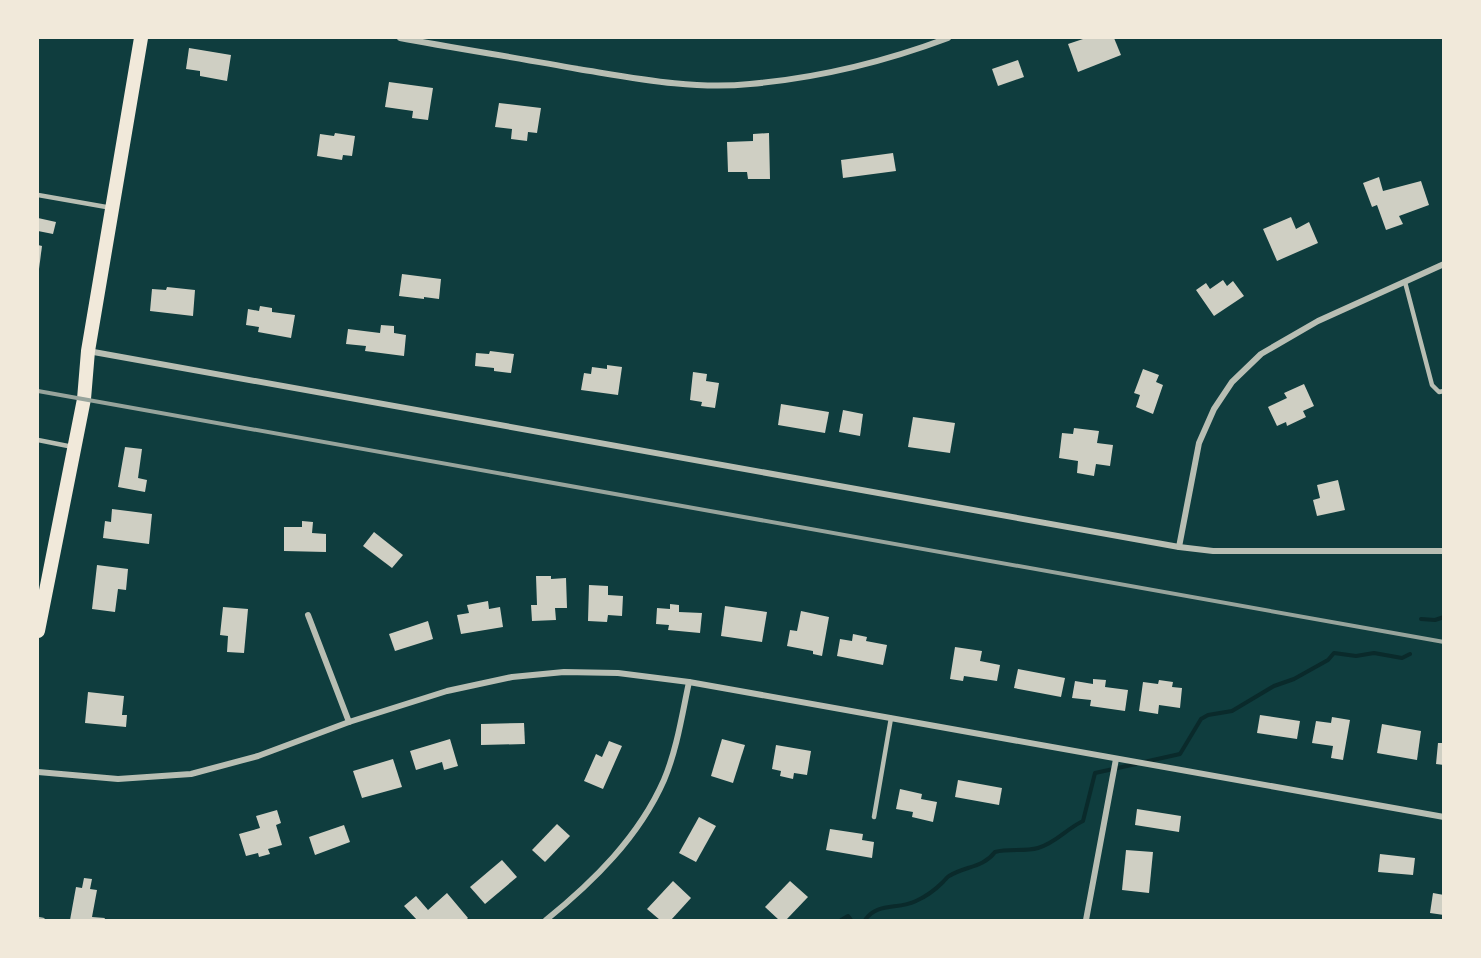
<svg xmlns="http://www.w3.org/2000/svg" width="1481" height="958" viewBox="0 0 1481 958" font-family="'Alegreya Sans',sans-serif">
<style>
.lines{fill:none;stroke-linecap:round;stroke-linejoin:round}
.stream{stroke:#0a2a2b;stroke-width:4}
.building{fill:#cfcfc3}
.service{stroke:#b8beb3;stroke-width:4.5}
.minor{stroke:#b8beb3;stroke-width:6}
.primary{stroke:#f1e9da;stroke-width:14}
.rail{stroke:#97a49c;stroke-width:4}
</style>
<rect width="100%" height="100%" fill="#0f3d3e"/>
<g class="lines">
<g class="stream">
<polyline points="1421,619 1435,620 1444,617"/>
<polyline points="1144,762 1180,754 1201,719 1208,715 1232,711 1274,686 1294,679 1328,660 1334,653 1356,656 1374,653 1402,658 1410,654"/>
<polyline points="841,920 848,916 851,920"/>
<path d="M865,920C877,902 898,910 916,901C925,897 936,889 943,882C944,881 948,876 949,876C965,866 983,868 995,852C1009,848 1024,852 1038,848C1056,843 1066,829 1083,821L1095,773L1136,764"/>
</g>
</g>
<g class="building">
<polygon points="1086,38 1114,38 1121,55 1078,72 1068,44"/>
<polygon points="189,48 231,55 227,81 200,76 200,71 186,69"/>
<polygon points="1018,60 1024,77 998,86 992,69"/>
<polygon points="389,82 433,88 428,120 412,118 413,111 385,107"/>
<polygon points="499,103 541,108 537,133 528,132 527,141 511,139 512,129 495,127"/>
<polygon points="335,133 355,136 352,156 343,155 342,160 317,156 320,134 334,136"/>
<polygon points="769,133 770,179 748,179 747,172 728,172 727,142 753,141 753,134"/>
<polygon points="893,153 896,171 843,178 841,160"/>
<polygon points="1379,177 1383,191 1421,181 1429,205 1399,216 1403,224 1386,230 1377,205 1372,207 1363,183"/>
<polygon points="1291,217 1296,229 1309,222 1318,243 1277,261 1263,229"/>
<polygon points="38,218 56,222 53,234 38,231"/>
<polygon points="38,245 42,246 39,269 38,269"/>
<polygon points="402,274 441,279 439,299 424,297 424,299 399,296"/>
<polygon points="1223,280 1227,286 1233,281 1244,296 1214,316 1196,290 1206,283 1210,289"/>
<polygon points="167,287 195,290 193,316 150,311 152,289 166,290"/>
<polygon points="260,306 272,308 272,312 295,315 291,338 258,332 259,327 246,325 248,309 259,311"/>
<polygon points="381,325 394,326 394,333 406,335 404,356 365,351 366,346 346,344 348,329 380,333"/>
<polygon points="490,351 514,354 511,373 494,371 494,368 475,366 476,353 489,354"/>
<polygon points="607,365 622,367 618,395 581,390 584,373 591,374 592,367 607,369"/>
<polygon points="1143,369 1159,375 1156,382 1163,385 1153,414 1136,407 1140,395 1134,393"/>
<polygon points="693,372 707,374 706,381 719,383 715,408 701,406 702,402 690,400"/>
<polygon points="1304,384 1314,406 1303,411 1306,417 1287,426 1286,422 1277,426 1268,407 1287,398 1284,393"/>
<polygon points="781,404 829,412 825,433 778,425"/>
<polygon points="843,410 863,414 860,436 839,432"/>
<polygon points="913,417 955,423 950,453 908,447"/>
<polygon points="1074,428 1099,431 1097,443 1113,445 1110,466 1096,464 1094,476 1077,473 1078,461 1059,458 1062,433 1073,434"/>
<polygon points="125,447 142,449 138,478 147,480 145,492 118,487"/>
<polygon points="1338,480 1345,510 1317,516 1313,500 1320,498 1317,485"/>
<polygon points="112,509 152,514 149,544 103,538 105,521 111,522"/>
<polygon points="302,521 313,522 312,533 326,534 326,552 284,551 284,527 302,527"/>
<polygon points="374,532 403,555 392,568 363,546"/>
<polygon points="97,565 128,569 126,590 118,589 115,612 92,609"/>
<polygon points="536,576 551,576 551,579 566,578 567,608 555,608 556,620 532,621 531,605 537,605"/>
<polygon points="589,585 608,586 608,595 623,596 622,616 608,615 607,622 588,621"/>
<polygon points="488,601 489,609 500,607 503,627 461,634 457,615 469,613 467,605"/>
<polygon points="670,604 679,605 679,612 702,613 700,633 668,630 669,625 656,624 657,608 670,609"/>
<polygon points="725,606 767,612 762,642 721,636"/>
<polygon points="223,607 248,609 244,653 227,652 228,636 220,635"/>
<polygon points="801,611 829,617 822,656 813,654 813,651 787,646 790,630 797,631"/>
<polygon points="428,621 433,639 395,651 389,634"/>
<polygon points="853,634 867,637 866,641 887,645 883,665 837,656 840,639 852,641"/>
<polygon points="955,647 982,651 980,661 1000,665 997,681 964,676 963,681 950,679"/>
<polygon points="1018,669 1065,678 1061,697 1014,688"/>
<polygon points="1093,679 1106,680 1105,687 1128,690 1125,711 1090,706 1091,700 1072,698 1075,681 1093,684"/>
<polygon points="1159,680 1173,682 1172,687 1182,688 1180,708 1159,705 1158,714 1139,711 1143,682 1158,684"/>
<polygon points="88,692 124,696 122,715 127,715 126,727 85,723"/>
<polygon points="1260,715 1300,721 1297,739 1257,733"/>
<polygon points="1332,717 1350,720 1343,760 1331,758 1333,746 1312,743 1316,721 1331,723"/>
<polygon points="524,723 525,744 481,745 481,724"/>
<polygon points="1382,724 1421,731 1417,760 1377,753"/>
<polygon points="450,739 458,766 444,770 442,762 416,770 410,751"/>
<polygon points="722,739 745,745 733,783 711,776"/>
<polygon points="609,741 622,746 603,789 584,781 596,754 602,757"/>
<polygon points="1438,743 1444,743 1444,765 1436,764"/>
<polygon points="776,745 811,751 807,775 794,773 793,779 780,776 781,771 772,769"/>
<polygon points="393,759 402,787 362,798 353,771"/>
<polygon points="958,780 1002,788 999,805 955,797"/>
<polygon points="900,789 922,794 921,799 937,802 933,822 912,817 913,812 896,809"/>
<polygon points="1137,809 1181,816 1179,832 1135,825"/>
<polygon points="277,810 281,823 276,825 282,845 268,849 270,854 259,857 258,853 246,856 239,834 260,828 256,816"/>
<polygon points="699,817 716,826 696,862 679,853"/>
<polygon points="557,824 570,836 545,862 532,850"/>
<polygon points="344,825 350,842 315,855 309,837"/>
<polygon points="830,829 863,834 862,840 874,842 872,858 826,850"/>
<polygon points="1126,850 1153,852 1149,893 1122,890"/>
<polygon points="1380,854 1415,858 1413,875 1378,872"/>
<polygon points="502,860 517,877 485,904 470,887"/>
<polygon points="84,878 92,879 90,889 97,890 92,917 105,918 104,920 70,920 76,887 82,888"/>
<polygon points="673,881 691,898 671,920 660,920 647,909"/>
<polygon points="790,881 808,897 786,920 779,920 765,907"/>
<polygon points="447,893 468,918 466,920 417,920 404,906 416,896 428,910"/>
<polygon points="1433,893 1444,895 1444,915 1430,913"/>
</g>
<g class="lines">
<g class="service">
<polyline points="38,195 112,208"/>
<polyline points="1405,282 1432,385 1439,392 1444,391"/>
<polyline points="38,440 73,447"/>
<polyline points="874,817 891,718"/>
<polyline points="38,919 43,920"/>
</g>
<g class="minor">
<path d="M400,38C459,49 519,58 578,69C634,78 693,90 750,84C818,78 884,62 948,38"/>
<polyline points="88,351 1179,547 1213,551 1444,551"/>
<polyline points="1179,547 1199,443 1214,409 1232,382 1261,354 1318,321 1444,264"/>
<polyline points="308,615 349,722"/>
<polyline points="38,772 118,779 191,774 258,756 349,722 447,691 512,677 564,672 618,673 689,682 1444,817"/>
<path d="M546,920C593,882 639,837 664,780C677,749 682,715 689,682"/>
<polyline points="1086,920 1116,759"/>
</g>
<polyline class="primary" points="38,631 84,399 88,351 141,38"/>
<polyline class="rail" points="38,391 1444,642"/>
</g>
<rect width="1481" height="958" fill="none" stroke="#f1e9da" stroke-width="78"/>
</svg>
